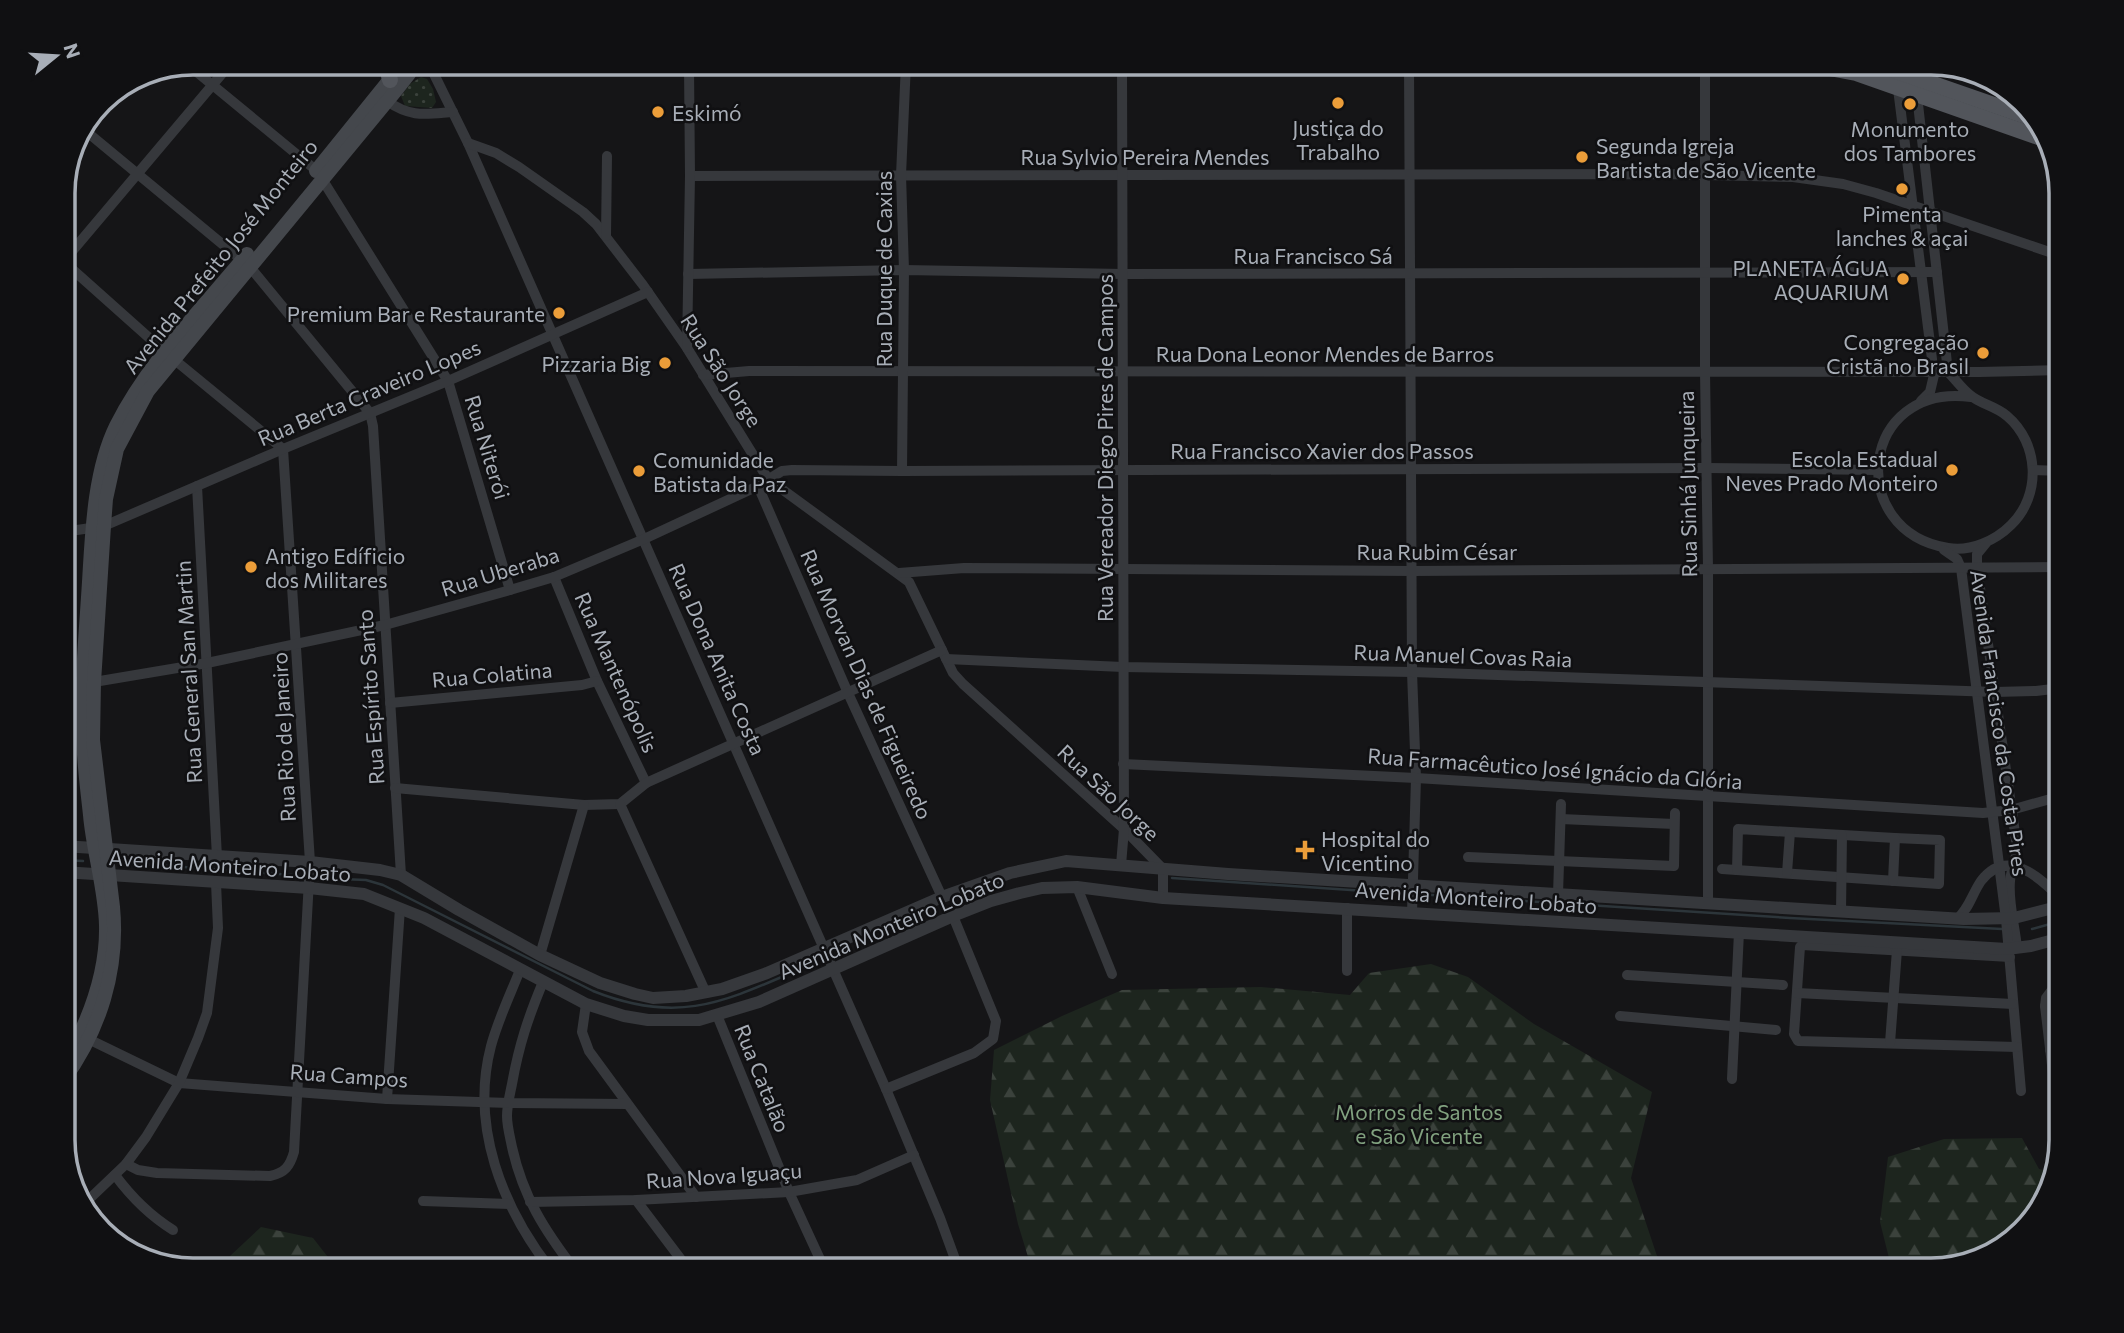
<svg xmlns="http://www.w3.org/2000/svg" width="2124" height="1333" viewBox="0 0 2124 1333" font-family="Commissioner,sans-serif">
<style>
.forest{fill:url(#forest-firs)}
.park{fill:url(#park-dots)}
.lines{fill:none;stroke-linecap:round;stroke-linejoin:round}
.stream{stroke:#2c353a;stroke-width:2.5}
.minor{stroke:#36383c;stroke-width:10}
.tertiary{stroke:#36383c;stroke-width:12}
.secondary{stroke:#44474c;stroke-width:14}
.primary{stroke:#52555b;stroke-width:16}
.poi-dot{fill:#eb9d39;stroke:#101012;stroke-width:2.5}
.labels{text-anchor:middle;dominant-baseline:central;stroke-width:5;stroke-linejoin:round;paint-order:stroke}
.poi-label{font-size:21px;fill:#a8aeb7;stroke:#101012;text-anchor:start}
.street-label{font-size:21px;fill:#a8aeb7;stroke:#101012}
.park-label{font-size:21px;fill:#81a17f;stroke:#101012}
.rim{fill:none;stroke:#a8aeb7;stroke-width:3.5}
</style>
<defs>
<pattern id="forest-firs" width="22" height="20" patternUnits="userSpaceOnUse" patternTransform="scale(1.75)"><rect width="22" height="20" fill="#1d251e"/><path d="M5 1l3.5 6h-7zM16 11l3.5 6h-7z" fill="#3b423c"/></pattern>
<pattern id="park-dots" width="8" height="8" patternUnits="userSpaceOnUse" patternTransform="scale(1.75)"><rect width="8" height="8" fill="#1d251e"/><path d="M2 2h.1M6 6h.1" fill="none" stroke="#3b423c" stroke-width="1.8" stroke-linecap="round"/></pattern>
</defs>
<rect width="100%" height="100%" fill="#151517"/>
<g class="forest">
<polygon points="1431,964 1468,977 1534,1024 1652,1092 1631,1178 1657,1256 1675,1270 1032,1270 1018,1224 990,1100 994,1050 1062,1016 1122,990 1261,987 1350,995 1369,973"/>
<polygon points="2022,1138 2039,1169 2052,1172 2043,1205 1996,1252 1931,1270 1892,1270 1880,1222 1888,1157 1944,1139"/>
<polygon points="261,1227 313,1238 338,1270 226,1270 230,1256"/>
</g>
<polygon class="park" points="421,77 427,79 433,89 436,102 432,108 405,106 401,96 410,84"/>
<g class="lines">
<g class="stream">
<polyline points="63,860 83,861"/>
<polyline points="115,862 293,875"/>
<path d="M315,878L366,880L383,885L593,991C683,1027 729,999 812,964"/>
<polyline points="1172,878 1409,894"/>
<polyline points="1416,894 1790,918 2002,929"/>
<polyline points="2032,929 2061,921"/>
</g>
<g class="minor">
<polyline points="1906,63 1897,81 1934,375 1930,392 1921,401"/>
<path d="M1926,63V67L1922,71L1916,86L1948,372C1955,379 1962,389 1970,395C1980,404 1996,406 2007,416C2039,443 2042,495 2011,525C1996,540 1971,552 1948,548C1844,531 1860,382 1971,397"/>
<polyline points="187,64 317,171 448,381 510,590"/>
<polyline points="1409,64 1412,672 1416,778 1412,912"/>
<polyline points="1705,65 1705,372 1708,568 1708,903"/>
<polyline points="431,68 468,143 886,1089 940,1218 959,1270"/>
<path d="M387,101C411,118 426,114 453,112"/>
<polyline points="87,132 250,267 370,413 373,426 401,875"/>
<polyline points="468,143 496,153 519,167 583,212 596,224 643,285 687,348 768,479 909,582 953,673 963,684 1124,829 1163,869 1163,898"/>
<polyline points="690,176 1664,174 1793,177 1843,184 1876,193 2061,256"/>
<polyline points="606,236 607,156"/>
<path d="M63,261L165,352L283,449L310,862L294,1152C290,1166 285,1173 270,1176L157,1173L138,1170L126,1164"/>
<polyline points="63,262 231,63"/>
<polyline points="688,274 904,270 1123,274 1937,272"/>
<polyline points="687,348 690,176 689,66"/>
<polyline points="703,375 749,371 1979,372 2061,370"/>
<polyline points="2033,470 2061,471"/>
<polyline points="902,471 904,270 901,175 906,63"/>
<polyline points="197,486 217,857"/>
<polyline points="758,486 848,693 942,897"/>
<polyline points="63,530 77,530 104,526 283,449 448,381 648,292"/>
<path d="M1986,543L1977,554V567L2017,847C2017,859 2011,869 2010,881C2008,903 2015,926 2017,948"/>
<polyline points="1944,550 1957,559 1961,568 2006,919 2021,1091"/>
<polyline points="899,573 964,568 1413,571 2061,567"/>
<polyline points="554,577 597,681 646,783"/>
<polyline points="946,659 1123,667 1412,672 1995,692 2036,691 2061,688"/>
<polyline points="63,682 94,682 207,663 385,625 510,590 554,577 644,539 758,486 782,471 792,470 902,471 1707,468 1878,470"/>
<polyline points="390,703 582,685 597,681"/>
<polyline points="1123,764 1416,778 1983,813 2011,810 2061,796"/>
<polyline points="395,788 584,805 620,804 646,783 942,650"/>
<polyline points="620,804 706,993"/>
<polyline points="1561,819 1674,824"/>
<polyline points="1468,857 1674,866 1675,813"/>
<polyline points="1121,865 1124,829 1122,64"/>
<polyline points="1722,869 1939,884 1940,840 1895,838"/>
<polyline points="1737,870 1738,829 1895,838 1893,881"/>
<polyline points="1787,873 1790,832"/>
<polyline points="1077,887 1112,974"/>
<polyline points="1558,894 1561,804"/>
<polyline points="1841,912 1842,835"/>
<path d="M1957,919C1969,909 1972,894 1981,881C2007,847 2040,877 2061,899"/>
<polyline points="540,955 584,805"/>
<polyline points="2010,957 1802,945 1800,947 1794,1034 1798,1041 2017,1047"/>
<path d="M520,970C510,995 498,1020 491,1046C470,1126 502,1207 551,1270"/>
<polyline points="1347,971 1347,908"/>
<polyline points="1627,975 1783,985"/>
<path d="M543,982C528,1018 519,1045 512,1084C510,1094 507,1105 507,1116C507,1126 510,1137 512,1147C523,1197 545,1231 575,1270"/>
<polyline points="1797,993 2013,1004"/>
<polyline points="586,1004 582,1032 589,1051 696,1197"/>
<polyline points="2045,1006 2061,1006"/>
<polyline points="717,1015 789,1192 825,1270"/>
<polyline points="1620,1016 1776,1030"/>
<polyline points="63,1033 80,1035 179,1083 387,1099 509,1103 627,1104"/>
<polyline points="1890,1043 1897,950"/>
<polyline points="2050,1050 2061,1051"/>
<polyline points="1732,1079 1739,932"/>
<polyline points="886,1089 974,1053 993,1039 996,1021 953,916"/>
<polyline points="387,1099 400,908"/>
<polyline points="2061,1141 2045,1006 2046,998 2061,978"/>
<path d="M115,1175C132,1198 149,1215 173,1230"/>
<polyline points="636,1200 689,1270"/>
<polyline points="423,1201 509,1204"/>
<polyline points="530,1202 636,1200 789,1192 857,1180 914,1155"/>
<polyline points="82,1206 126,1164 146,1137 179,1083 198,1038 207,1013 218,928 216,883"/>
</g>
<g class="tertiary">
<polyline points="63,846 310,862 380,870 401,875 459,910 540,955 600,983 635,994 653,998 686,996 722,989 767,973 942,897 1010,873 1066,861 1228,874 1964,919 2014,918 2061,906"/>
<polyline points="63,872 309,888 364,894 424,918 586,1004 624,1016 648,1020 699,1020 759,1002 953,916 991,901 1020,893 1042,888 1077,887 1163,898 2007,949 2031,946 2061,938"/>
</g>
<g class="secondary">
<polyline points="316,171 396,72"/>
<path d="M74,1046C93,1009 107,967 106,925C105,888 93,851 90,815C87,787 83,758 83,730C81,681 86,631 89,582C92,532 94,471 116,426C148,362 202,309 247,254"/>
<path d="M63,1081C100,1030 119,970 113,907L93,740L94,682L104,526L106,499L117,449L148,391L398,88L409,74L410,63"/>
</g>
<g class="primary">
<polyline points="386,63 390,80"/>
<polyline points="390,63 410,68 672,66 1523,67 1792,64 1824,67 1856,73 2047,140"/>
<polyline points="1873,63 2034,119"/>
</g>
</g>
<g class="poi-dot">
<circle cx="1338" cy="103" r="7"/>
<circle cx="1910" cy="104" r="7"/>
<circle cx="658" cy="112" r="7"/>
<circle cx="1582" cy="157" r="7"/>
<circle cx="1902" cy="189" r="7"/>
<circle cx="1903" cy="279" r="7"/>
<circle cx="559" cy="313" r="7"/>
<circle cx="1983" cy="353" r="7"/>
<circle cx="665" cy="363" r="7"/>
<circle cx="1952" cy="470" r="7"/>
<circle cx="639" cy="471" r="7"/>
<circle cx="251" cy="567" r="7"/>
<path d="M1301.5 839.5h7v7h7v7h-7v7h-7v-7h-7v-7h7z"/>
</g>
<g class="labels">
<g class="poi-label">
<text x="672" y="112">Eskimó</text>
<text x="1338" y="127" text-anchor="middle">Justiça do<tspan x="1338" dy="24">Trabalho</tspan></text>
<text x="1910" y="128" text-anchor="middle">Monumento<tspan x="1910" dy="24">dos Tambores</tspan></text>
<text x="1596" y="145">Segunda Igreja<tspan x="1596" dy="24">Bartista de São Vicente</tspan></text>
<text x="1902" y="213" text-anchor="middle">Pimenta<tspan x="1902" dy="24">lanches &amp; açai</tspan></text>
<text x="1889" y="267" text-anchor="end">PLANETA ÁGUA<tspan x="1889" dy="24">AQUARIUM</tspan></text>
<text x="545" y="313" text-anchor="end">Premium Bar e Restaurante</text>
<text x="1969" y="341" text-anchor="end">Congregação<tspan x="1969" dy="24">Cristã no Brasil</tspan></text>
<text x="651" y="363" text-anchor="end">Pizzaria Big</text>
<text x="1938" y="458" text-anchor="end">Escola Estadual<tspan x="1938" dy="24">Neves Prado Monteiro</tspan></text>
<text x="653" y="459">Comunidade<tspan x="653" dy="24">Batista da Paz</tspan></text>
<text x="265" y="555">Antigo Edíficio<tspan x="265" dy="24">dos Militares</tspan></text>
<text x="1321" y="838">Hospital do<tspan x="1321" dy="24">Vicentino</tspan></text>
</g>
<g class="street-label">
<text x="1145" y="156">Rua Sylvio Pereira Mendes</text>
<text x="1313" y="255">Rua Francisco Sá</text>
<text transform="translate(220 256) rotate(-51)">Avenida Prefeito José Monteiro</text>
<text transform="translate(883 269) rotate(-90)">Rua Duque de Caxias</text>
<text x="1325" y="353">Rua Dona Leonor Mendes de Barros</text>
<text transform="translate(722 370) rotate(57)">Rua São Jorge</text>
<text transform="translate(369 392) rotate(-23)">Rua Berta Craveiro Lopes</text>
<text transform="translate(488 447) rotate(73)">Rua Niterói</text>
<text transform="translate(1104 448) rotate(-90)">Rua Vereador Diego Pires de Campos</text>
<text x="1322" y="450">Rua Francisco Xavier dos Passos</text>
<text transform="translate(1687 484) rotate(-91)">Rua Sinhá Junqueira</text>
<text x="1437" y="551">Rua Rubim César</text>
<text transform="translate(500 571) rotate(-17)">Rua Uberaba</text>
<text transform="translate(1463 655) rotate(2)">Rua Manuel Covas Raia</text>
<text transform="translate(718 659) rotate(66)">Rua Dona Anita Costa</text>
<text transform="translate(188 672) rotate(-93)">Rua General San Martin</text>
<text transform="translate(617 672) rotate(66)">Rua Mantenópolis</text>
<text transform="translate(492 674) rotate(-5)">Rua Colatina</text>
<text transform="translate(867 684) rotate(66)">Rua Morvan Dias de Figueiredo</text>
<text transform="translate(370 697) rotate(-94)">Rua Espírito Santo</text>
<text transform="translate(2000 723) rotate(82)">Avenida Francisco da Costa Pires</text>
<text transform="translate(283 737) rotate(-93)">Rua Rio de Janeiro</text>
<text transform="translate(1555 768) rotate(4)">Rua Farmacêutico José Ignácio da Glória</text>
<text transform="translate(1109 792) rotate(43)">Rua São Jorge</text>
<text transform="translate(230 865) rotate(4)">Avenida Monteiro Lobato</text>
<text transform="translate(1476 897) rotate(4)">Avenida Monteiro Lobato</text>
<text transform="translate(891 925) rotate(-23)">Avenida Monteiro Lobato</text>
<text transform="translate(349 1075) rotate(4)">Rua Campos</text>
<text transform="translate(763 1078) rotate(68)">Rua Catalão</text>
<text transform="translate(724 1175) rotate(-4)">Rua Nova Iguaçu</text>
</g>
<g class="park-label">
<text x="1419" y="1111">Morros de Santos<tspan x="1419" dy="24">e São Vicente</tspan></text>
</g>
</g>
<path d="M0 0H2124V1333H0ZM193 75H1931A118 118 0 0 1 2049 193V1140A118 118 0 0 1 1931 1258H193A118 118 0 0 1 75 1140V193A118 118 0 0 1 193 75Z" fill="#101012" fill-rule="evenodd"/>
<path class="rim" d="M193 75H1931A118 118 0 0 1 2049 193V1140A118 118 0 0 1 1931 1258H193A118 118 0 0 1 75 1140V193A118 118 0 0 1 193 75Z"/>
<g transform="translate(56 56) rotate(72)" stroke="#101012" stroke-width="5" paint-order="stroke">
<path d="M0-5L12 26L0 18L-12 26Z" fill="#a8aeb7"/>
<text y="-10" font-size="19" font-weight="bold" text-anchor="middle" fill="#a8aeb7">N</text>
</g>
</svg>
